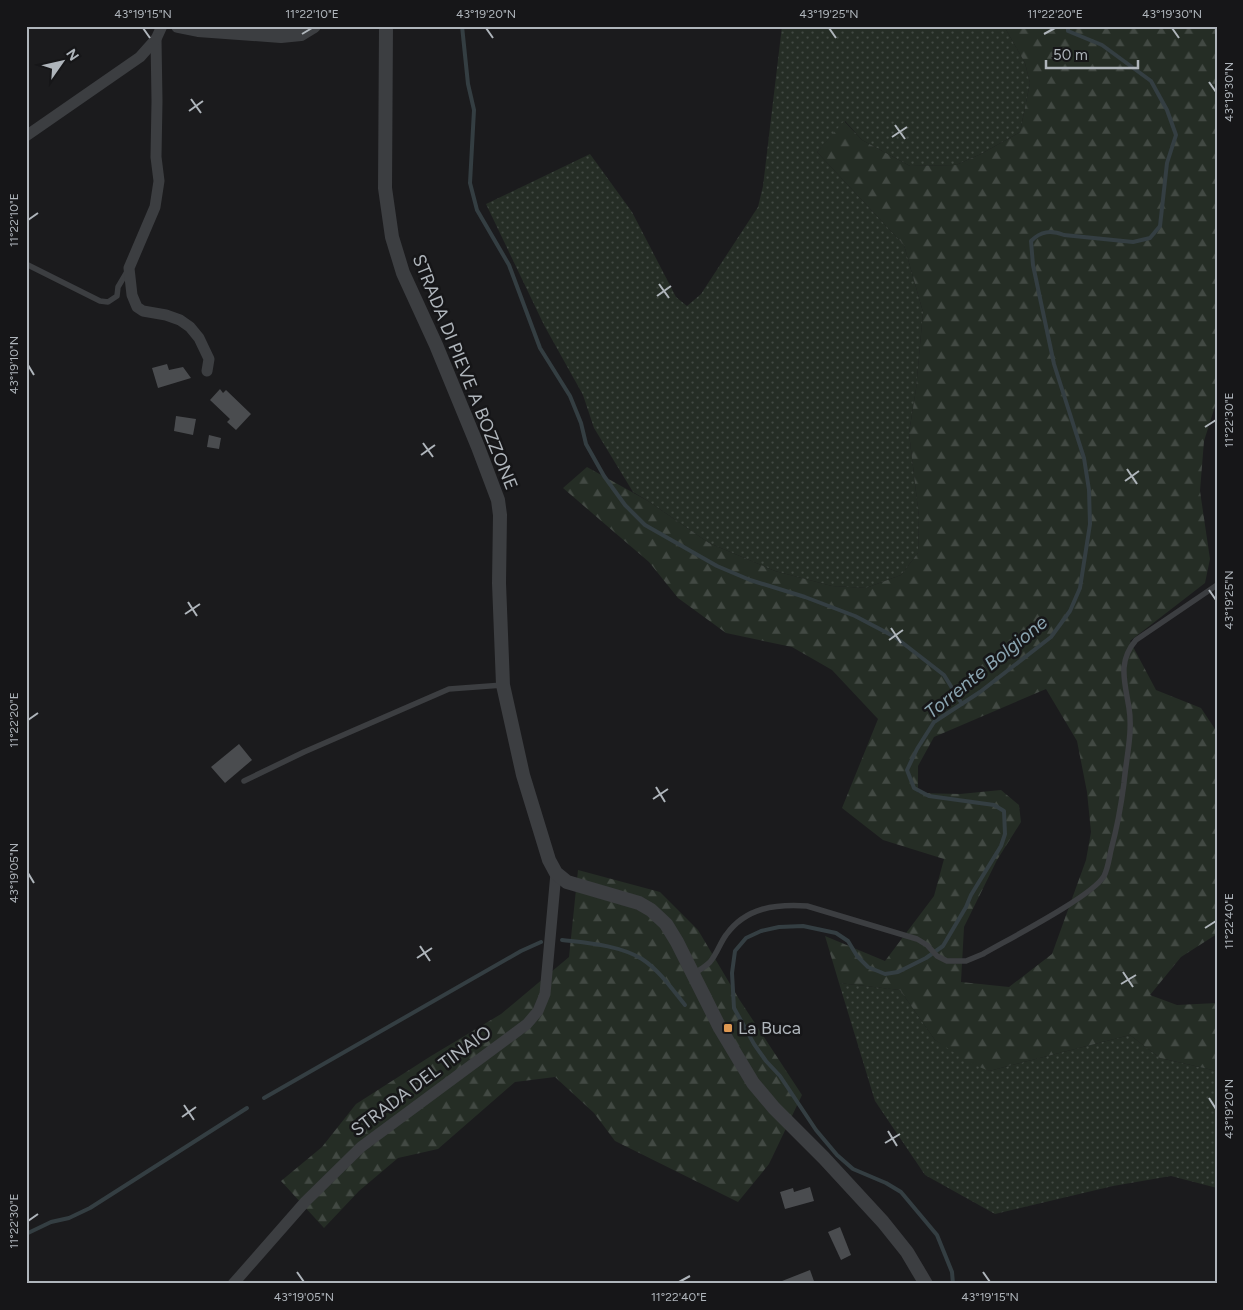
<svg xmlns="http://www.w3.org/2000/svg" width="1243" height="1310" viewBox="0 0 1243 1310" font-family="Figtree,sans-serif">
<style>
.grass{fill:url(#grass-dots)}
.forest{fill:url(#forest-firs);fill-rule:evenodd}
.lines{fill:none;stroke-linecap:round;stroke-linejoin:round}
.stream{stroke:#343e42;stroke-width:4}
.building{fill:#4a4c4f}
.service{stroke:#3c3e41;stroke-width:5.5}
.minor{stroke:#3c3e41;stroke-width:11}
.tertiary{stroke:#3c3e41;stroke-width:14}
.ticks{fill:none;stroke:#afb5bb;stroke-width:2}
.poi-dot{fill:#de9852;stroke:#161618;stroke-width:2}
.labels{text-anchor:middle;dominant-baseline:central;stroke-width:5;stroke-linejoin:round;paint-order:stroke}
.street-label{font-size:18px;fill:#afb5bb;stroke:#161618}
.poi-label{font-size:18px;fill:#afb5bb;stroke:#161618;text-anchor:start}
.water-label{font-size:19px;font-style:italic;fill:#8ba5b1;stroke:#161618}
.neatline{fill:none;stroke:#afb5bb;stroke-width:2}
.ticks-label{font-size:12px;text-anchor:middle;fill:#afb5bb}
</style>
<defs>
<pattern id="grass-dots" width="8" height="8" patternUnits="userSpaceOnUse" patternTransform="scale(1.25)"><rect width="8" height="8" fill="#252d25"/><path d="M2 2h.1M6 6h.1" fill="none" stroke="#424943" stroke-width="1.8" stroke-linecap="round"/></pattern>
<pattern id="forest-firs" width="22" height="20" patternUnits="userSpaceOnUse" patternTransform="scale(1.25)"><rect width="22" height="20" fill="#252d25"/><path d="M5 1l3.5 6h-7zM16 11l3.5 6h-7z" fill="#424943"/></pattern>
</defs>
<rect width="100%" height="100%" fill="#1b1b1d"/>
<g class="grass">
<polygon points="782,26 1004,26 1025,63 1030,83 1020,132 981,154 956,165 910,166 862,140 845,121 817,152 904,245 923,312 916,389 909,433 919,517 918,553 901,575 866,588 832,586 775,571 709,543 648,501 633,492 594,428 583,395 544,325 486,204 590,154 632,212 676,297 687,306 701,294 758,207 763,186"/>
<polygon points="839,983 900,990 935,1040 989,1071 1130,1035 1160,1058 1217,1071 1217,1188 1171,1176 1113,1186 995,1214 925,1175 875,1101"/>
</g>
<g class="forest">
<path d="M1004,26H1217V400L1204,441L1200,491L1210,559L1205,583L1130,641L1156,690L1201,708L1217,732V934L1181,957L1150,995L1177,1005L1217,1003V1071L1160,1058L1130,1035L989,1071L970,1063L935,1040L900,990L839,983L825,936L885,961L934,896L944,859L883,840L842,808L878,719L832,670L792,647L726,633L678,598L649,562L563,488L587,467L648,501L709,543L775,571L832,586L866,588L901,575L918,553L919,517L909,433L916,389L923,312L904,245L817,152L844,121L862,140L910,166L956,165L981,154L1020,132L1030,83L1025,63ZM1046,689L1077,741L1087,792L1091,832L1086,860L1052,954L1009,987L961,982L964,927L997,860L1021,822L1019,805L1001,790L960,794L918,793V766L934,737Z"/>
<polygon points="578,870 660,892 698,930 739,999 802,1095 769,1164 738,1202 615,1141 594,1113 555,1077 515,1082 438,1149 398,1158 359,1191 324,1228 281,1181 322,1147 356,1104 431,1056 501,1014 569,957"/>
</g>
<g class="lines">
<g class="stream">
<polyline points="462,26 468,84 474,110 470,183 477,210 509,265 540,348 570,396 581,423 586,444 604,476 625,505 645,525 717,566 750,580 805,597 855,616 895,637 944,675 962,704"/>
<path d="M562,940C587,943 619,945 642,959C659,970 672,989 685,1005"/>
<polyline points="264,1098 521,951 541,942"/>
<polyline points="26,1234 51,1222 69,1218 90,1208 247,1108"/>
<path d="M953,1284L952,1272L937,1235L901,1192L886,1183L853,1169L837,1155L816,1130L780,1076L766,1061L754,1044L734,1008L732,973L735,951L746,938L761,931L779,927L803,926L836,933L848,941L857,956L868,967L885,974L898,972L926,958L943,946L966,907L971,895L1001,846L1005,834L1004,811L994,805L929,796L914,788L907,770L917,749L934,722L980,692L1051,637L1070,611L1080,588L1090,524L1089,490L1084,458L1054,364L1033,265L1031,241C1041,231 1051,230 1064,235L1133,242L1150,238L1160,226L1167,163L1176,135L1167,110L1151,81L1102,45L1068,31V26"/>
</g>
</g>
<g class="building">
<polygon points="167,364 169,370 183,367 191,378 158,388 152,368"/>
<polygon points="220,389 223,393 226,390 251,414 236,430 227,422 230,419 210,400"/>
<polygon points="176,416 196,419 193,435 174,431"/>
<polygon points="209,435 221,438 219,449 207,447"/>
<polygon points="239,744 252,760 225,783 211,767"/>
<polygon points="810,1187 814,1201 785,1209 780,1192 793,1188 794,1192"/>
<polygon points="840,1227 851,1255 841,1260 828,1232"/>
<polygon points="810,1270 815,1284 777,1284 777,1283"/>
</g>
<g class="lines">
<g class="service">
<polyline points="26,264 100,301 108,302 117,296 118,287 128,270"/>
<polyline points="244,781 304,752 449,689 503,685"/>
<path d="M694,974C699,970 705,967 710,962C717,954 720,943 726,935C746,907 776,904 807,906L917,939L927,945L937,956L947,961H966L983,954C1007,940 1093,896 1104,876C1108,868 1109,859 1111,850C1117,828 1121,806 1124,783C1126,759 1133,732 1129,708C1125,682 1117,662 1136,640L1217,585"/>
</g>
<g class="minor">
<polyline points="162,26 156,39 157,101 156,157 159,181 155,207 129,268 132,295 137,307 143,311 166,315 180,320 190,327 199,338 209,359 207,371"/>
<polyline points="26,136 140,57 156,39"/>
<polyline points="233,1284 305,1202 361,1147 527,1024 538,1011 545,994 556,873"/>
</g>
<g class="tertiary">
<polyline points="178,26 198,30 281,36 301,34 314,26"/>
<polyline points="386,26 385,188 392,237 403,273 436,345 478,447 498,500 500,515 499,583 503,685 523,775 549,860 556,873 567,882 639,903 651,910 666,924 677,942 720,1028 753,1083 774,1108 824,1158 883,1222 907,1252 926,1284"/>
</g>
</g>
<path class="ticks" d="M143,28L150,38M486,28L493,38M829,28L836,38M1172,28L1179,38M302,34L312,28M1044,34L1055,28M1209,82L1216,92M191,99L201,113M189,111L203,101M895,125L905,139M892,137L907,127M28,220L38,213M659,284L669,298M657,296L671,286M28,365L34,375M1205,427L1216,420M423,443L433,457M421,455L435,445M1127,469L1137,484M1125,481L1139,471M1209,590L1216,600M188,602L197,616M185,614L200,604M891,628L901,643M889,640L903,630M28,720L38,713M656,787L665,802M653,799L668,789M28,873L34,883M1205,928L1216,921M420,946L430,961M417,958L432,948M1123,972L1133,987M1121,984L1136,975M1209,1098L1216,1109M184,1105L194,1120M182,1117L196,1107M888,1131L897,1146M885,1143L900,1134M28,1221L38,1214M297,1272L304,1282M983,1272L990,1282M679,1282L690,1276"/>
<rect class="poi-dot" x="723" y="1023" width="10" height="10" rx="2.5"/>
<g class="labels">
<g class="street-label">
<text transform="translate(465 372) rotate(68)">STRADA DI PIEVE A BOZZONE</text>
<text transform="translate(421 1081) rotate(-37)">STRADA DEL TINAIO</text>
</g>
<g class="poi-label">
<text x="738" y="1028">La Buca</text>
</g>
<g class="water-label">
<text transform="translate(986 667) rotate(-39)">Torrente Bolgione</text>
</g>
</g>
<rect width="1243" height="1310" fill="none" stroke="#161618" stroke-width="55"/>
<g transform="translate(62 62) rotate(56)" stroke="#161618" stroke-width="4" paint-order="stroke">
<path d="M0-4L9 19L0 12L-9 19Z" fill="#afb5bb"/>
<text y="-8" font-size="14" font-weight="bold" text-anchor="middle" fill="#afb5bb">N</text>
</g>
<path d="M1046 60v8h92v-8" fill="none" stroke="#afb5bb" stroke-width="2.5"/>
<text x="1053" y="60" font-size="15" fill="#afb5bb" stroke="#161618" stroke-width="4" paint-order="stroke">50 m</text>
<rect x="28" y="28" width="1188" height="1254" class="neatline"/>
<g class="ticks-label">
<text x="143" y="18">43°19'15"N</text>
<text x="312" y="18">11°22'10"E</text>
<text x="486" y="18">43°19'20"N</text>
<text x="829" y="18">43°19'25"N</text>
<text x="1055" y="18">11°22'20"E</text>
<text x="1172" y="18">43°19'30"N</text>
<text transform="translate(1229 92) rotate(-90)" y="4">43°19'30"N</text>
<text transform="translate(14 220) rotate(-90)" y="4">11°22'10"E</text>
<text transform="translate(14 365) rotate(-90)" y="4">43°19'10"N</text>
<text transform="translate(1229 420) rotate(-90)" y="4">11°22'30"E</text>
<text transform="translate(1229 600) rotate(-90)" y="4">43°19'25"N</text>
<text transform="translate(14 720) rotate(-90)" y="4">11°22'20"E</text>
<text transform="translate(14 873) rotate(-90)" y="4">43°19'05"N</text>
<text transform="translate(1229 921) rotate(-90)" y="4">11°22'40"E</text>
<text transform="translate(1229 1109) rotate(-90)" y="4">43°19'20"N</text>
<text transform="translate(14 1221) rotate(-90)" y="4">11°22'30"E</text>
<text x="304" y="1301">43°19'05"N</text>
<text x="679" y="1301">11°22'40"E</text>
<text x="990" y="1301">43°19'15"N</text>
</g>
</svg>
